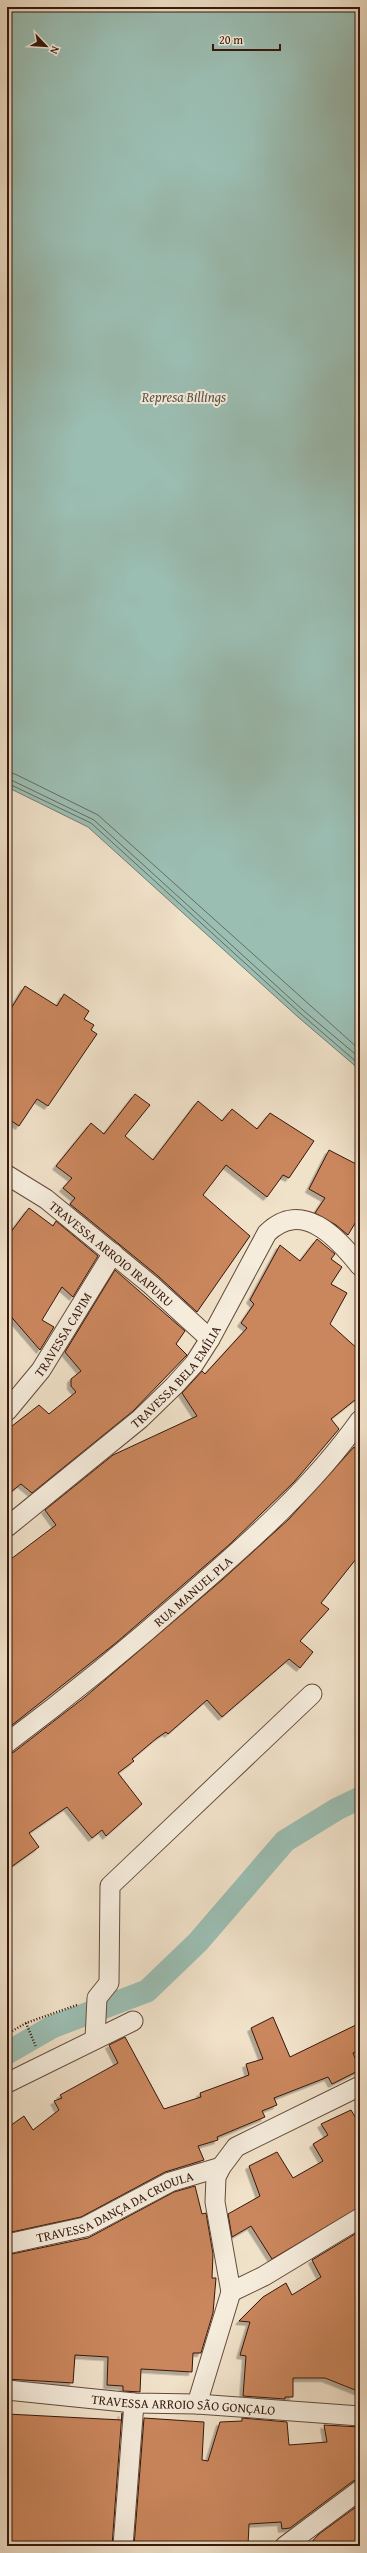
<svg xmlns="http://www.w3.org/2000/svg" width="367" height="2553" viewBox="0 0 367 2553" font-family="'Gentium Book Plus',serif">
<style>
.water{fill:#9bbeb3;stroke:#737b70}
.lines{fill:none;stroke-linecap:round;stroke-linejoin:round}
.shore{stroke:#686a5f;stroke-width:1}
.canal{stroke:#9bbeb3;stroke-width:23}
.building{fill:#ca865d;stroke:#36170b;filter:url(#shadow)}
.street-casing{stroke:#644a3a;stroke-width:21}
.path{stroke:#36170b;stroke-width:2.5;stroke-dasharray:1 2;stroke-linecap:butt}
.street{stroke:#f5ecdc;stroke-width:19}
.labels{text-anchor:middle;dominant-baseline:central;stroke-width:4;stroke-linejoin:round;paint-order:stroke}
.street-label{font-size:13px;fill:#36170b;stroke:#f5ecdc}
.water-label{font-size:14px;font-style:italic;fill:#595146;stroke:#f5ecdc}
</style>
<defs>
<filter id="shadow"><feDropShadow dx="-3.5" dy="3.5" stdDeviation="0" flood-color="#0004"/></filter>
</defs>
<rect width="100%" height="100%" fill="#f0e1c9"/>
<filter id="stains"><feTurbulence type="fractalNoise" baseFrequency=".005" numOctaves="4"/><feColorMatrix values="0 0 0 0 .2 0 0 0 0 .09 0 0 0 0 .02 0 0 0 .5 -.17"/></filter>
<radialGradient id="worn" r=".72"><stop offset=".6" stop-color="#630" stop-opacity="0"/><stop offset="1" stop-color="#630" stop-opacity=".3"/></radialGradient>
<polygon class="water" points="7,7 360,7 360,1070 298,1017 88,827 7,787"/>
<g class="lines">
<g class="shore">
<polyline points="7,772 15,774 98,815 360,1050"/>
<polyline points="7,778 94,820 304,1011 360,1058"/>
<polyline points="7,783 91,823 301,1014 360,1065"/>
</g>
<polyline class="canal" points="7,2053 52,2027 147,1991 198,1942 285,1841 337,1809 360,1798"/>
</g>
<g class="building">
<polygon points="25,986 57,1006 64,994 89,1011 84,1019 94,1025 91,1030 97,1034 48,1106 37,1099 19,1126 7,1118 7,1015"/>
<polygon points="135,1094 150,1105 125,1136 153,1160 198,1101 222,1121 232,1109 257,1129 270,1113 314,1141 289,1178 283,1175 267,1197 226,1165 203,1195 250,1236 197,1312 158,1276 70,1204 75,1198 63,1188 72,1178 56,1166 91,1123 104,1134"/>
<polygon points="329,1150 360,1166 360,1215 348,1235 336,1225 315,1213 325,1198 309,1189"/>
<polygon points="29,1208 53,1226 56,1221 98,1256 73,1297 62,1287 42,1320 54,1327 40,1350 7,1312 7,1237"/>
<polygon points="317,1239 335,1254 331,1259 342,1267 331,1284 347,1293 330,1324 360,1351 355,1359 360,1364 360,1396 331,1419 339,1429 294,1482 230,1544 117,1642 7,1729 7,1562 56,1525 45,1510 113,1455 197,1416 182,1393 202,1371 205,1374 247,1328 241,1323 254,1304 250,1300 280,1245 300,1261"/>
<polygon points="115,1270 185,1331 176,1344 187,1355 133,1411 32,1493 21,1484 7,1495 7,1430 39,1405 49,1414 76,1392 71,1386 71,1379 81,1371 65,1352"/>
<polygon points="354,1447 360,1455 360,1554 321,1603 329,1609 300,1641 313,1652 300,1668 289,1659 222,1717 207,1700 168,1734 166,1732 157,1738 132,1759 134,1761 118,1773 142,1804 106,1836 102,1830 92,1838 67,1807 29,1833 39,1847 7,1870 7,1754 14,1752 85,1697 222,1580 289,1519"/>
<polygon points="273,2017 290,2057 360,2023 360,2050 353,2053 360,2070 332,2084 328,2077 274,2098 277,2105 262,2111 265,2117 217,2137 218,2140 198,2146 204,2160 165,2172 81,2217 7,2233 7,2128 24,2116 33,2130 59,2110 54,2101 62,2098 60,2095 118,2063 109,2045 125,2037 164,2109 201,2097 200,2093 249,2075 246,2064 263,2059 251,2028"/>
<polygon points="351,2110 360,2125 360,2207 272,2259 251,2226 232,2237 228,2214 260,2196 249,2166 277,2152 293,2178 323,2161 313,2144 328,2135 321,2124"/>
<polygon points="195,2186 202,2214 206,2213 213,2254 212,2278 216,2278 213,2313 201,2353 193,2353 192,2372 141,2369 140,2392 123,2391 123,2386 107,2385 108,2357 75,2355 73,2383 7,2379 7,2319 9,2319 11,2299 11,2270 7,2270 7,2255 88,2238 174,2192"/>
<polygon points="360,2231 360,2392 325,2378 293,2378 293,2397 285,2397 285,2399 243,2396 246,2356 240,2355 250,2322 239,2321 263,2297 286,2283 292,2295 321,2277 312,2260"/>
<polygon points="122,2413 112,2546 7,2546 7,2414 122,2420"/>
<polygon points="144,2418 204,2422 202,2460 208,2461 220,2422 242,2421 242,2418 287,2422 289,2445 327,2442 324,2425 360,2427 360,2479 353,2481 290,2528 282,2529 281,2522 249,2524 248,2546 134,2546"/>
<polygon points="360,2504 360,2546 308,2546 319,2534"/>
</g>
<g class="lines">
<defs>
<g id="street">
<path id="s1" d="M7,1175L46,1199L151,1285L210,1339"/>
<path id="s2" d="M7,1411L41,1370L113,1253"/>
<path id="s3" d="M7,1527L140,1419L174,1386L194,1364L210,1339L267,1233C302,1199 337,1237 360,1266"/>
<path id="s4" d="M7,1743C71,1695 132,1645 192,1592C253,1539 313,1486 360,1420"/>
<polyline points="95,2039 97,1998 109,1983 110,1886 312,1694"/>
<polyline points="7,2083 133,2021"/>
<path id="s5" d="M7,2244L85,2227L170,2182L221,2167"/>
<polyline points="231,2292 264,2276 360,2218"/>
<path id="s6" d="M7,2390L134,2403L197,2404L360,2416"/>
<polyline points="197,2404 231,2292 215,2202 216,2177 221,2167 236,2147 360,2086"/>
<polyline points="123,2546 134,2403"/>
<polyline points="285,2546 360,2490"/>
</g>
</defs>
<use href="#street" class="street-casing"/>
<g class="path">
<polyline points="26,2023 36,2047"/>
<polyline points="7,2034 26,2023 77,2005"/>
</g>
<use href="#street" class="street"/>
</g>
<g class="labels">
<g class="street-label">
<text stroke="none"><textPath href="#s1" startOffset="131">TRAVESSA ARROIO IRAPURU</textPath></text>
<text stroke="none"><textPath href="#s2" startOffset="95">TRAVESSA CAPIM</textPath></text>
<text stroke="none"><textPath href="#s3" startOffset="227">TRAVESSA BELA EMÍLIA</textPath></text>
<text stroke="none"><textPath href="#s4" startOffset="240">RUA MANUEL PLA</textPath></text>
<text stroke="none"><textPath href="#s5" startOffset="115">TRAVESSA DANÇA DA CRIOULA</textPath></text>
<text stroke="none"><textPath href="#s6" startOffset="177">TRAVESSA ARROIO SÃO GONÇALO</textPath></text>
</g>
<g class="water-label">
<text x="184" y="397">Represa Billings</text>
</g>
</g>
<rect width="367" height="2553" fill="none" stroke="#f0e1c9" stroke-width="24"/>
<rect x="8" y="8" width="351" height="2537" fill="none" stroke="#36170b" stroke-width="2"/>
<rect x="12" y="12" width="343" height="2529" fill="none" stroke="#36170b"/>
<g transform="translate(46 46) rotate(115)" stroke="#f5ecdc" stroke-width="3" paint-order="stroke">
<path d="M0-3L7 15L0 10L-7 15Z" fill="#36170b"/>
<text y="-6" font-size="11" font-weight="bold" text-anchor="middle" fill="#36170b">N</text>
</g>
<path d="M213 44v6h67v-6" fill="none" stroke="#36170b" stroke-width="2"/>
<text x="219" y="44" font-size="12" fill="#36170b" stroke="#f5ecdc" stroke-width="3" paint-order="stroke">20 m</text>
<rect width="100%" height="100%" filter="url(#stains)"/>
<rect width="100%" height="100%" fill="url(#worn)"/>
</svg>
